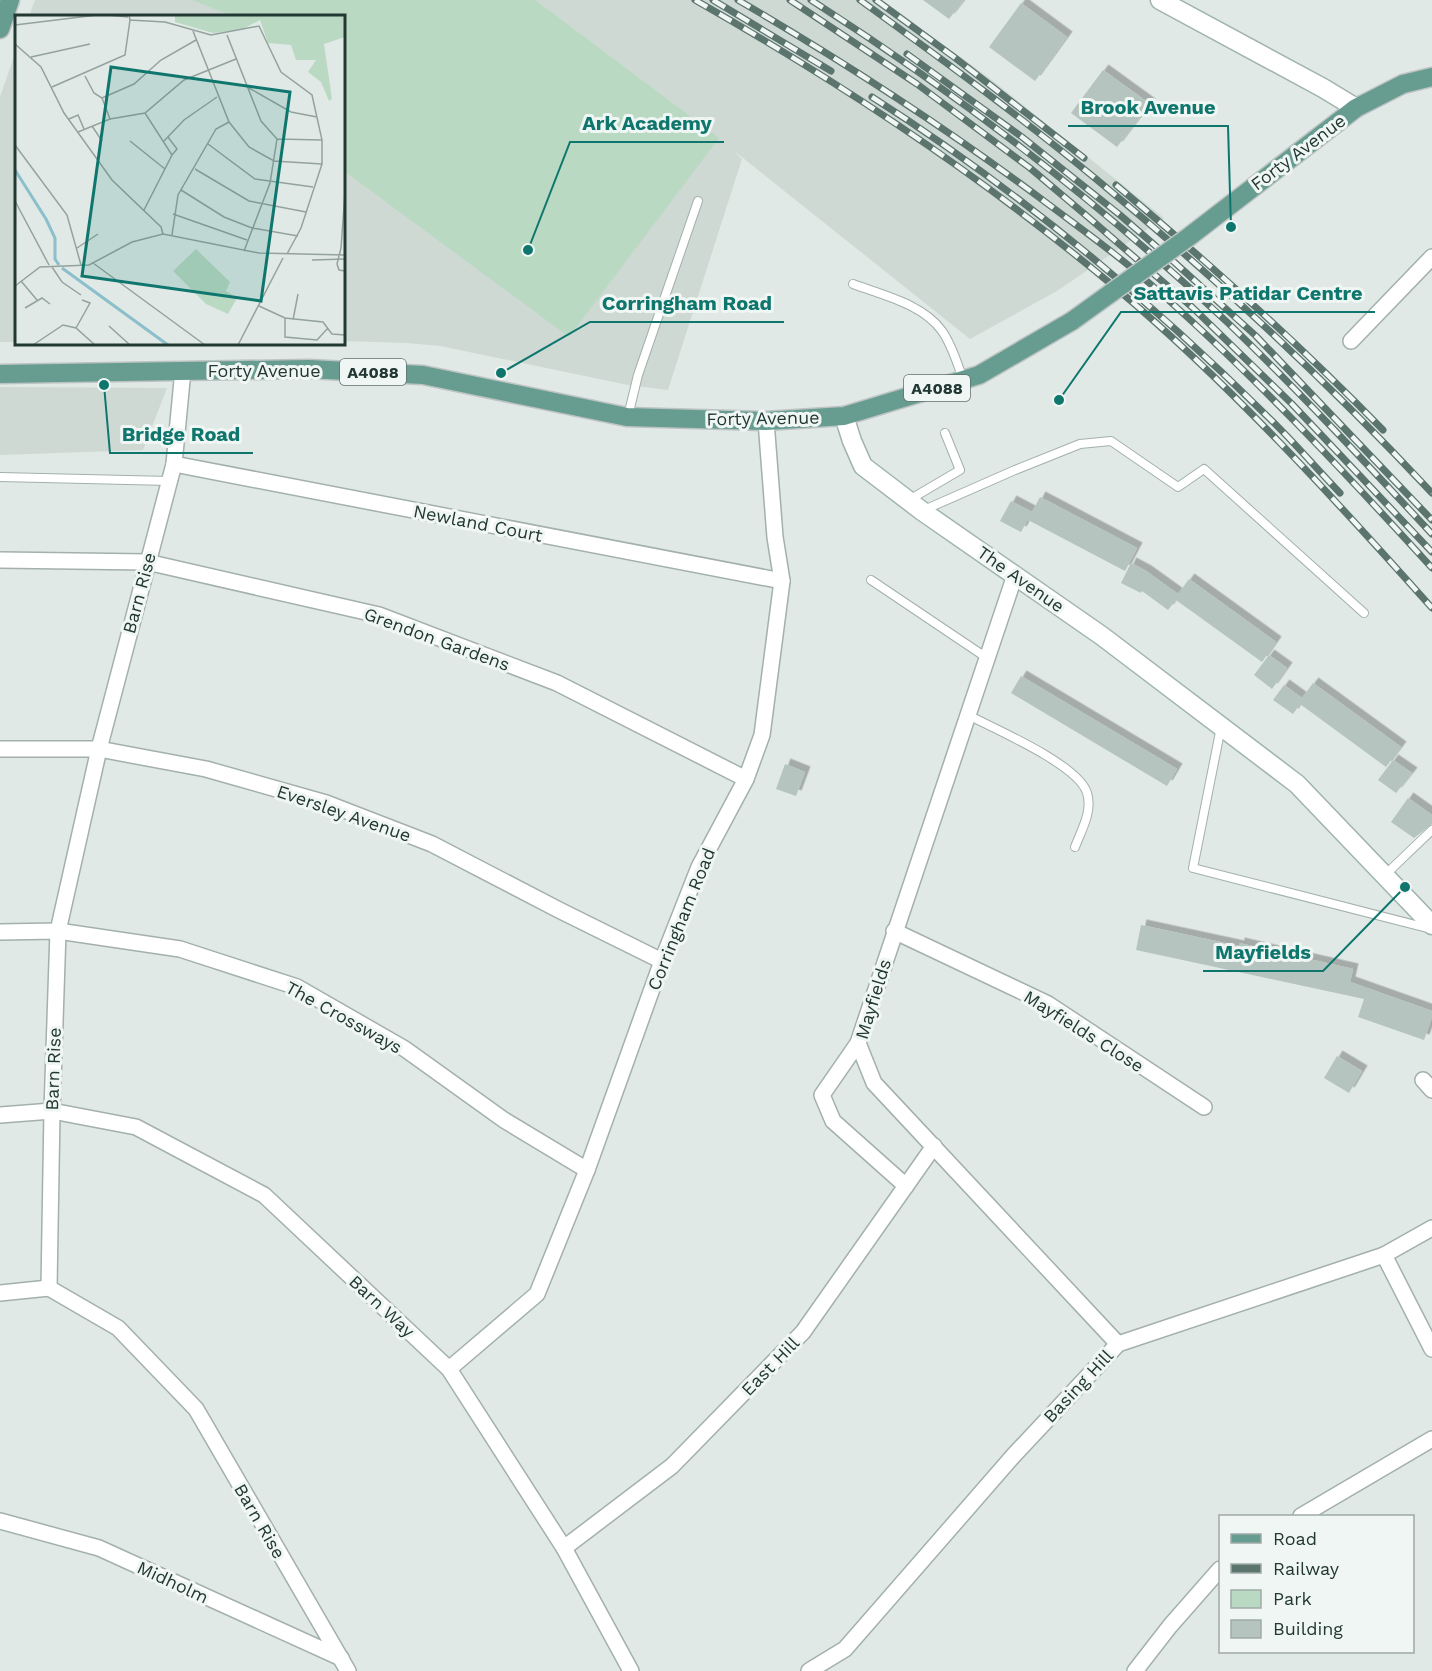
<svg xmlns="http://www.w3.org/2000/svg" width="1432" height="1671" viewBox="0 0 1432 1671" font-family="'Work Sans',sans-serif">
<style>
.built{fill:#ced9d4}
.green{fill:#bad9c3}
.building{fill:#b5c4be;filter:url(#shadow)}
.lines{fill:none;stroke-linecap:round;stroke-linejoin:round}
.lane-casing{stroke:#a3b0ac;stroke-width:10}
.street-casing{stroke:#a3b0ac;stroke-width:18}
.secondary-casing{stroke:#a0b4ad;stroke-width:21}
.primary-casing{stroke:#bdc3c2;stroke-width:21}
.lane{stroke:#fff;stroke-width:8}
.street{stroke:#fff;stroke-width:15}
.secondary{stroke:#fff;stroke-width:18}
.primary{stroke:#679c90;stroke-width:18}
.rail-casing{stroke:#5c746e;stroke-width:7}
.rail{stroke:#f0f6f3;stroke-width:4.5;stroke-dasharray:14;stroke-linecap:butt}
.primary-bridge-casing{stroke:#bdc3c2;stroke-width:21;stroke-linecap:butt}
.primary-bridge{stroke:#679c90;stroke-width:18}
.labels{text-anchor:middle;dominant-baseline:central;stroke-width:6;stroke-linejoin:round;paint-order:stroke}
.shield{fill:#f0f6f3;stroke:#60716d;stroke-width:1.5}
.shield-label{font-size:16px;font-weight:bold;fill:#223833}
.street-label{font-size:18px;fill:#223833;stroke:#f0f6f3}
.inset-river{fill:none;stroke:#8bbfcb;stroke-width:3}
.inset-road{fill:none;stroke:#94a29e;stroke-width:1.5}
.view{fill:#0f766e;fill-opacity:0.15;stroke:#0f766e;stroke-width:3}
.inset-edge{fill:none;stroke:#223833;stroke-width:3}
.leader{fill:none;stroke:#0f766e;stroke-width:2}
.callout-dot{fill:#0f766e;stroke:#f0f6f3;stroke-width:2}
.callout-label{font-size:20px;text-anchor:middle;font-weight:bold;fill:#0f766e;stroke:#f0f6f3;stroke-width:6;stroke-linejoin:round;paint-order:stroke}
</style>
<defs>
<filter id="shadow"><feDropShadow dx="5.5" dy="-5.5" stdDeviation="0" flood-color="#0004"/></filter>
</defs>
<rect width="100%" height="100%" fill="#e0e9e5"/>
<g class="built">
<polygon points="35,0 881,0 988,77 1164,218 1057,291 970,339 733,150 742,159 668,390 628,385 440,346 407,343 344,341 344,16 29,16"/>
<polygon points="16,51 16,342 0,342 0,97"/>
<polygon points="0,387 167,388 143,450 0,455"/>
</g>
<polygon class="green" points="192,0 535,0 719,138 569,337 344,171 344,16 233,16"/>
<g class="building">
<polygon points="923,0 964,0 949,19"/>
<polygon points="1021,3 1067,37 1035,81 989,47"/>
<polygon points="1103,70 1150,104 1117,147 1071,113"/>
<polygon points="1040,497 1137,548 1125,571 1028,520"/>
<polygon points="1011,501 1032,512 1021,532 1000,521"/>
<polygon points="1131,563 1146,571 1178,594 1189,579 1276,642 1262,662 1176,600 1168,610 1142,591 1141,593 1121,583"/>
<polygon points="1269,655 1287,668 1272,689 1254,675"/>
<polygon points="1021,676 1177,769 1167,786 1011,693"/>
<polygon points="1313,683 1401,747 1386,767 1300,704 1293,714 1273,700 1284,685 1302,698"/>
<polygon points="1393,760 1412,773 1396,793 1378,780"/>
<polygon points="785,764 805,772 796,796 776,789"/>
<polygon points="1408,798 1432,815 1432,824 1414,838 1391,822"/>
<polygon points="1141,925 1239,946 1239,943 1353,969 1350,982 1432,1011 1432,1017 1424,1040 1358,1017 1364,999 1136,950"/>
<polygon points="1337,1056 1362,1071 1349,1093 1324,1078"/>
</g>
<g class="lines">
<defs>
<g id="lane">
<path d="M853,284C882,295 923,304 942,331C952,345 957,363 963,379"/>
<polyline points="628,416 638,375 698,201"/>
<polyline points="0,477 170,481"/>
<polyline points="909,500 960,470 945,433"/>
<polyline points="924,510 1015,470 1080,444 1111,441 1178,487 1204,469 1364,613"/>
<polyline points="871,580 987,658"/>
<path d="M968,715C995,729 1079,765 1087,793C1093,811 1081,831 1075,847"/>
<polyline points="1221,727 1193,868 1431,929"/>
<polyline points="1385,875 1432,830"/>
</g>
<g id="street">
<polyline points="1351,341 1432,257"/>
<polyline points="174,464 782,581"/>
<polyline points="0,560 147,562 379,615 557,683 746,779"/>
<polyline points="1015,575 858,1043 874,1083 1118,1344"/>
<polyline points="0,749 99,749 206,769 326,803 432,844 559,910 662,961"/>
<polyline points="894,931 1048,1004 1204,1107"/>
<polyline points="0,932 58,931 180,949 297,987 405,1049 504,1120 587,1170"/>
<polyline points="858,1043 822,1095 833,1121 906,1186"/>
<polyline points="1423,1080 1432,1090"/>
<polyline points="0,1115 52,1111 136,1127 264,1195 449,1369 564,1548 631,1671"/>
<polyline points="1384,1255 1432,1349"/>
<polyline points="49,1288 52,1111 58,931 99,749 174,464 183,370"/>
<polyline points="49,1288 118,1328 196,1409 348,1671"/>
<polyline points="0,1293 49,1288"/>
<polyline points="449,1369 537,1294 587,1170 662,961 699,867 746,779 762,735 782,581 775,537 766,421"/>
<polyline points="1301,1516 1432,1439"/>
<polyline points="0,1521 99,1548 341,1658"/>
<polyline points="564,1548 672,1466 803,1332 934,1146"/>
<polyline points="809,1671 845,1649 1014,1455 1118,1344 1384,1255 1432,1228"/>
<polyline points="1135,1671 1170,1626 1220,1569"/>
</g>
<g id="secondary">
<polyline points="1160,0 1323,88 1356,108"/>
<polyline points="844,416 852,441 863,466 922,511 1102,636 1297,784 1432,925"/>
</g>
<g id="primary">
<polyline points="0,29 10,0"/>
<polyline points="1190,236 1356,108 1403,84 1432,77"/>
<polyline points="0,374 309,369 423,375 627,417 766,421 844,416 979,375 1072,321"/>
</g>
</defs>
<use href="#lane" class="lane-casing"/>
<use href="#street" class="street-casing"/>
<use href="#secondary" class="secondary-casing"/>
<use href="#primary" class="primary-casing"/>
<use href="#lane" class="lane"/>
<use href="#street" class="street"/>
<use href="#secondary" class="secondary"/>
<use href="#primary" class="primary"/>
<defs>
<g id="rail">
<path d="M695,0C843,84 986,179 1117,289C1231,385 1333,497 1432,608"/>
<polyline points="713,0 831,71"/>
<path d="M738,0C846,63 951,131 1052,207C1084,231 1118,255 1148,282C1249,370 1342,469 1432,568"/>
<polyline points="790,0 917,84 1030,168 1088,217 1192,307 1292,404 1432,552"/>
<path d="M811,0C958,94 1100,203 1227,322C1298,390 1365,462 1432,534"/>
<path d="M860,0C940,58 1020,116 1096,179C1214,276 1327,381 1432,493"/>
<polyline points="876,0 954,57 1084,158"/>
<polyline points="907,54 1022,137 1120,215 1173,261 1256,336 1432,520"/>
<path d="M872,97C1015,188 1147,297 1268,417C1293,441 1316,468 1340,493"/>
<path d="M1116,185C1209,263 1298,343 1383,430"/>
</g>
</defs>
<use href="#rail" class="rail-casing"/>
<use href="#rail" class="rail"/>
<defs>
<polyline id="primary-bridge" points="1072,321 1190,236"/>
</defs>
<use href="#primary-bridge" class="primary-bridge-casing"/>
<use href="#primary-bridge" class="primary-bridge"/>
</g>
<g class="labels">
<g class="shield">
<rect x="340" y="359" width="66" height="26" rx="4.5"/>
<rect x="904" y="375" width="66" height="26" rx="4.5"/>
</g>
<g class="shield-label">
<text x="373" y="372">A4088</text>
<text x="937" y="388">A4088</text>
</g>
<g class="street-label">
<text transform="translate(1298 152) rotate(-37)">Forty Avenue</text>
<text x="264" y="370">Forty Avenue</text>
<text transform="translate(763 418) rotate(-1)">Forty Avenue</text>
<text transform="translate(478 523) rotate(11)">Newland Court</text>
<text transform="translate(1021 579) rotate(35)">The Avenue</text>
<text transform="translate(139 593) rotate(-75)">Barn Rise</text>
<text transform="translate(437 639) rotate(20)">Grendon Gardens</text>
<text transform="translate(344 813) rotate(19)">Eversley Avenue</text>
<text transform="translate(681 919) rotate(-68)">Corringham Road</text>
<text transform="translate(873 999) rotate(-73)">Mayfields</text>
<text transform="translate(344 1017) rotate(29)">The Crossways</text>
<text transform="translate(1084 1031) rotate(32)">Mayfields Close</text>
<text transform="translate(53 1069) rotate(-88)">Barn Rise</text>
<text transform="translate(382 1306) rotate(43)">Barn Way</text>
<text transform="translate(770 1366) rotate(-46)">East Hill</text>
<text transform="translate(1078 1386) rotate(-47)">Basing Hill</text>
<text transform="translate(260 1521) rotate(60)">Barn Rise</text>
<text transform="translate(173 1582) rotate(25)">Midholm</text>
</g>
</g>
<g transform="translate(15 15)">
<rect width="330" height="330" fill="#e0e9e5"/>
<path d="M160,0H330V22L309,29L317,84L314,86L306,67L293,57L301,45H281L276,30L253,28L245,5L226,15L198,18L160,7ZM181,234L215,267L211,276L222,283L213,299L191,289L158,256Z" fill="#bad9c3"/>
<path class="inset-river" d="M0,155L31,204L40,223V244L44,250M47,253L153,330"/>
<path class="inset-road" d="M94,0L113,2M114,0L115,5L150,7L196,20L244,11L266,57L297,80L307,125V149L286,213L272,239M0,10L82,0M178,16L214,107L234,132L259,146L307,149M212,20L246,106L262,124M0,29L26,52L49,98L97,165L146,212L148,219M16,42L75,29M70,61L79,78L87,83L95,104M37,72L110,40L115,5M234,73L276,97L302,102M87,83L119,69L146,45L181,25M54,104L63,100L69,114M77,111L87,126M63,117L95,104L130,98L169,65L221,44M153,122L162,134L157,140M262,124L307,125M115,126L150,154M149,126L169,105L202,82M193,129L240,164L298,172M0,130L52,200L66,250M180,154L234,186L291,197M166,175L209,202L237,213L283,221M0,186L34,250M129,195L157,140L130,98M158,199L232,225M157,220L163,180L201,114L214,107M62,233L83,219M326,233L330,178M326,233L322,249L324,255L330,256M229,236L255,168L262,124M297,245L330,244M78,248L190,330M37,252L47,267L66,280M6,266L22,285M0,271L25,252L74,250L117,227L148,219L244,238L330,240M244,291L270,303L308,307L317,319L330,320M10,293L27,283L35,289M270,303V322L302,325L313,313M278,305L283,279M94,311L115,330M61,313L75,288L67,285M18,330L48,310L61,313L80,330M223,330L268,243"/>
<path class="view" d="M96,52L275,77L246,286L67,261Z"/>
<rect width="330" height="330" class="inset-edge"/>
</g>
<path class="leader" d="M1231 227L1228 126H1068M528 250L570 142H724M1059 400L1121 312H1375M501 373L590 322H784M104 385L110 453H253M1405 887L1323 971H1203"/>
<g class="callout-dot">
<circle cx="1231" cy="227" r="6"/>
<circle cx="528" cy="250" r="6"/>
<circle cx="1059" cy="400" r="6"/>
<circle cx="501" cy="373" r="6"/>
<circle cx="104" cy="385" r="6"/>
<circle cx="1405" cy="887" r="6"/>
</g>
<g class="callout-label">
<text x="1148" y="114">Brook Avenue</text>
<text x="647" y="130">Ark Academy</text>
<text x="1248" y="300">Sattavis Patidar Centre</text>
<text x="687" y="310">Corringham Road</text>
<text x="181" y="441">Bridge Road</text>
<text x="1263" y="959">Mayfields</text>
</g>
<rect x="1219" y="1515" width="195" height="138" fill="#f0f6f3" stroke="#9eaaa6" stroke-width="1.5"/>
<rect x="1231" y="1534" width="30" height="9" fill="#679c90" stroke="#9eaaa6" stroke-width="1.5"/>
<text x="1273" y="1545" font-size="18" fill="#223833">Road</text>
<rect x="1231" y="1564" width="30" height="9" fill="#5c746e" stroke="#9eaaa6" stroke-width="1.5"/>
<text x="1273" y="1575" font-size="18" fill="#223833">Railway</text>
<rect x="1231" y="1590" width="30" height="18" fill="#bad9c3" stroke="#9eaaa6" stroke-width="1.5"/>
<text x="1273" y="1605" font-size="18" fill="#223833">Park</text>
<rect x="1231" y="1620" width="30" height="18" fill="#b5c4be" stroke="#9eaaa6" stroke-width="1.5"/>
<text x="1273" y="1635" font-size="18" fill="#223833">Building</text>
</svg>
